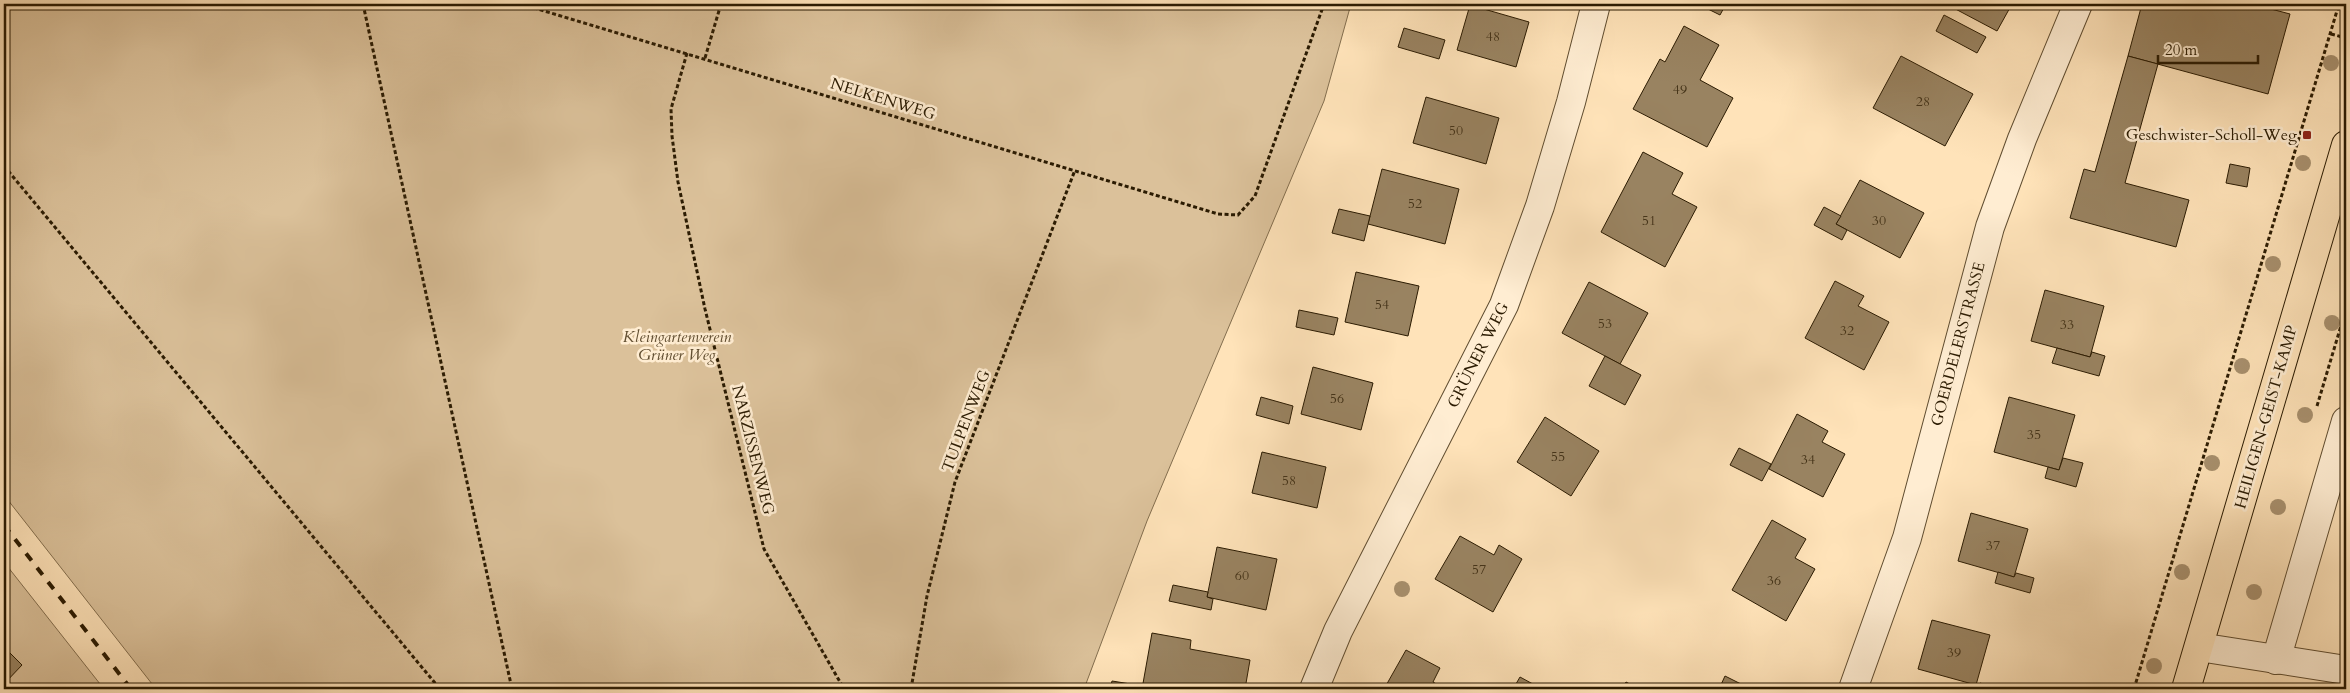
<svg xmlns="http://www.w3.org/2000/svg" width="2350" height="693" viewBox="0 0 2350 693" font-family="Cardo,serif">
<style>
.green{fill:#dbc19a;stroke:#836e4e}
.building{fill:#998361;stroke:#2b1b02}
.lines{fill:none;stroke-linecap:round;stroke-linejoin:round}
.street-casing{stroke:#604d30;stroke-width:30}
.primary-casing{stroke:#2b1b02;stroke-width:30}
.path{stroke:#2b1b02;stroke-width:3;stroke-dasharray:4 2.5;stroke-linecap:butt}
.street{stroke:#ffedd2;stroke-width:28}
.primary{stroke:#ffe3b9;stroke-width:28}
.rail{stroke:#2b1b02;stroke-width:4;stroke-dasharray:9 9;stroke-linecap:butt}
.tree{fill:#a8906e}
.poi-dot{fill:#8f2418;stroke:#ffedd2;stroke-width:2}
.labels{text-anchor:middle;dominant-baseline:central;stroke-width:5;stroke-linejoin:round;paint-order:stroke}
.number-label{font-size:14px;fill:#46351a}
.street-label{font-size:16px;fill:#2b1b02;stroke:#ffedd2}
.poi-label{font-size:16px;fill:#2b1b02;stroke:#ffedd2;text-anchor:end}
.park-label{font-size:16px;font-style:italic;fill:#604d30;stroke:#ffedd2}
</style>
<rect width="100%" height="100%" fill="#ffe3b9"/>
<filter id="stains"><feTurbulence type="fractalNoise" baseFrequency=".004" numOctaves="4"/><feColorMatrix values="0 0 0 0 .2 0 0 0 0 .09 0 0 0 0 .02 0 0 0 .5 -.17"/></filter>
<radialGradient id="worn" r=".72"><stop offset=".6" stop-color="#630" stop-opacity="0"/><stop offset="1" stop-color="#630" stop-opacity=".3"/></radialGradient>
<g class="green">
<polygon points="4,4 1351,4 1324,101 1147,521 1084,689 156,689 4,495"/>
<polygon points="4,562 104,689 4,689"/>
</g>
<g class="building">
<polygon points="1698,4 1726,4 1720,15"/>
<polygon points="1946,4 2012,4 1997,31"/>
<polygon points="2142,4 2252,4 2290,14 2268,94 2128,56"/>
<polygon points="1470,5 1529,22 1516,67 1457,50"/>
<polygon points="1944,15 1986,37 1977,53 1936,31"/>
<polygon points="1684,26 1719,45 1700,80 1733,98 1707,147 1633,109 1660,59 1665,62"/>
<polygon points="1404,28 1445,40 1439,59 1398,47"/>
<polygon points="1901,56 1973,94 1945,146 1873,108"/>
<polygon points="2128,56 2158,64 2125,183 2189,200 2176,247 2070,218 2084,169 2095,172"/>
<polygon points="1426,97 1499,118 1486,164 1413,143"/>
<polygon points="1643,152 1683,173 1672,194 1697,207 1665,267 1601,232"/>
<polygon points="2230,164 2250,168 2247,187 2226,183"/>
<polygon points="1382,169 1459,189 1445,244 1368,224"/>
<polygon points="1860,180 1924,213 1900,258 1836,224"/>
<polygon points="1824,207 1841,216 1836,224 1847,230 1842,240 1814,225"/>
<polygon points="1339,209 1370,216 1364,241 1332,233"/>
<polygon points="1356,272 1419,286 1408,336 1345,322"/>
<polygon points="1835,281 1864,296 1858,306 1889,322 1864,370 1805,338"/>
<polygon points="1589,282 1648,313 1620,364 1562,333"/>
<polygon points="2045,290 2104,306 2090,357 2031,341"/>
<polygon points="1299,310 1338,318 1334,335 1296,327"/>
<polygon points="2057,348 2090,357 2092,352 2105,356 2099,376 2052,363"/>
<polygon points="1605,356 1641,375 1625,405 1589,386"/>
<polygon points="1313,367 1373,383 1361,430 1301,414"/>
<polygon points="1261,397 1293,406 1289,424 1256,415"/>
<polygon points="2009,397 2075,415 2059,470 1994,452"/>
<polygon points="1797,414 1828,431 1822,442 1845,454 1823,497 1769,469"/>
<polygon points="1545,417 1599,451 1571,496 1517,462"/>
<polygon points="1739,448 1771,464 1762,481 1730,465"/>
<polygon points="1262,452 1326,467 1317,508 1252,493"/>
<polygon points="2063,458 2083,463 2076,487 2045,478 2048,467 2059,470"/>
<polygon points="1971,513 2028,529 2014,577 1958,561"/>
<polygon points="1772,520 1806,539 1795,558 1815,569 1786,621 1732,590"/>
<polygon points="1460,536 1494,555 1499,545 1522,559 1493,612 1435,579"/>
<polygon points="1217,547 1277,559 1266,610 1207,597"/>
<polygon points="1998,572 2014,577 2016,573 2034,578 2030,593 1995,583"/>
<polygon points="1173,585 1208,592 1207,597 1213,599 1211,610 1169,601"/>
<polygon points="1932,620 1990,635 1976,685 1918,669"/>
<polygon points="1152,633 1191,640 1190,649 1250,660 1245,689 1142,689"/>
<polygon points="4,647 22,665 4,684"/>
<polygon points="1406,650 1440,668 1433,682 1445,689 1384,689"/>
<polygon points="1725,676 1751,689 1719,689"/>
<polygon points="1520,677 1542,689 1513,689"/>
<polygon points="1112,681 1143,686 1142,689 1110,689"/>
<polygon points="1626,682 1639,689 1622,689"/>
<polygon points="1980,683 2000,689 1978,689"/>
</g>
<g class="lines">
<defs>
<g id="street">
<polyline points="2199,647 2346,670"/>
<polyline points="2276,660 2346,421"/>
<polyline points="1314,689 1338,631 1504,305 1540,206 1571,102 1596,4"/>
<polyline points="1853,689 1907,538 1990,227 2022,139 2078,4"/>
</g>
<polyline id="primary" points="2186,689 2346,145"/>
</defs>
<use href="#street" class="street-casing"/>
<use href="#primary" class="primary-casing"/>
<g class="path">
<polyline points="363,4 512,689"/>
<polyline points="521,4 1218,214 1238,215 1255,196 1324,4"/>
<polyline points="2331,34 2346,38"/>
<polyline points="687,53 671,109 672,136 678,182 705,309 764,549 844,689"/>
<polyline points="705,58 721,4"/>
<polyline points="4,166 440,689"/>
<polyline points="2317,406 2346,309"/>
<polyline points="911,689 927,596 955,482 1075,170"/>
<polyline points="2134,689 2339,4"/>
</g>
<use href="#street" class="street"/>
<use href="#primary" class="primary"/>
<polyline class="rail" points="4,525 131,689"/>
</g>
<g class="tree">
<circle cx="2331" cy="63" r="8"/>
<circle cx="2303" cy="163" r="8"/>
<circle cx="2273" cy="264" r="8"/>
<circle cx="2332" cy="323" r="8"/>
<circle cx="2242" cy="366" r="8"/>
<circle cx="2305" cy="415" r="8"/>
<circle cx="2212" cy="463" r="8"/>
<circle cx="2278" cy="507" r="8"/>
<circle cx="2182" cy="572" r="8"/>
<circle cx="1402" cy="589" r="8"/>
<circle cx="2254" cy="592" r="8"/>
<circle cx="2154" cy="666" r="8"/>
</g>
<rect class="poi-dot" x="2302" y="130" width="10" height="10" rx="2.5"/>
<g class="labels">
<g class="number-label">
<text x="1493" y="36">48</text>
<text x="1680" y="89">49</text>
<text x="1923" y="101">28</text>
<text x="1456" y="130">50</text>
<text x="1415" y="203">52</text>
<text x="1649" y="220">51</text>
<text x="1879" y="220">30</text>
<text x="1382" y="304">54</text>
<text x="1605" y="323">53</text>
<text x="2067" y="324">33</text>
<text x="1847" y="330">32</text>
<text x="1337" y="398">56</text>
<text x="2034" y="434">35</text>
<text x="1558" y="456">55</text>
<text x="1808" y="459">34</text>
<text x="1289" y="480">58</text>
<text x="1993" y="545">37</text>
<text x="1479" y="569">57</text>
<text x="1242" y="575">60</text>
<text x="1774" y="580">36</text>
<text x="1954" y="652">39</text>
</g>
<g class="street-label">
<text transform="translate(883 99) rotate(17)">NELKENWEG</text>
<text transform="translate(1958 344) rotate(-75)">GOERDELERSTRASSE</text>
<text transform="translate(1478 355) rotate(-63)">GRÜNER WEG</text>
<text transform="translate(2266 417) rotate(-74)">HEILIGEN-GEIST-KAMP</text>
<text transform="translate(966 421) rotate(-69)">TULPENWEG</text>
<text transform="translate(753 450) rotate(76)">NARZISSENWEG</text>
</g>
<g class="poi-label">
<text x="2297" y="135">Geschwister-Scholl-Weg</text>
</g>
<g class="park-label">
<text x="677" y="337">Kleingartenverein<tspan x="677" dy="18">Grüner Weg</tspan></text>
</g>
</g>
<rect width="2350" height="693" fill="none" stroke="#ffe3b9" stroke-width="20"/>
<rect x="5" y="5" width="2340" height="683" fill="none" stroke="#2b1b02" stroke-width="2.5"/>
<rect x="10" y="10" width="2330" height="673" fill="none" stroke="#2b1b02"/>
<path d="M2158 55v8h100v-8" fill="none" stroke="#2b1b02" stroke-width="2.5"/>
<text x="2165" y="55" font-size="15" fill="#2b1b02" stroke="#ffedd2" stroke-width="4" paint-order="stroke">20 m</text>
<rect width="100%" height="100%" filter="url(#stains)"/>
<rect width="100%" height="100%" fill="url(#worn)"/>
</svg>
